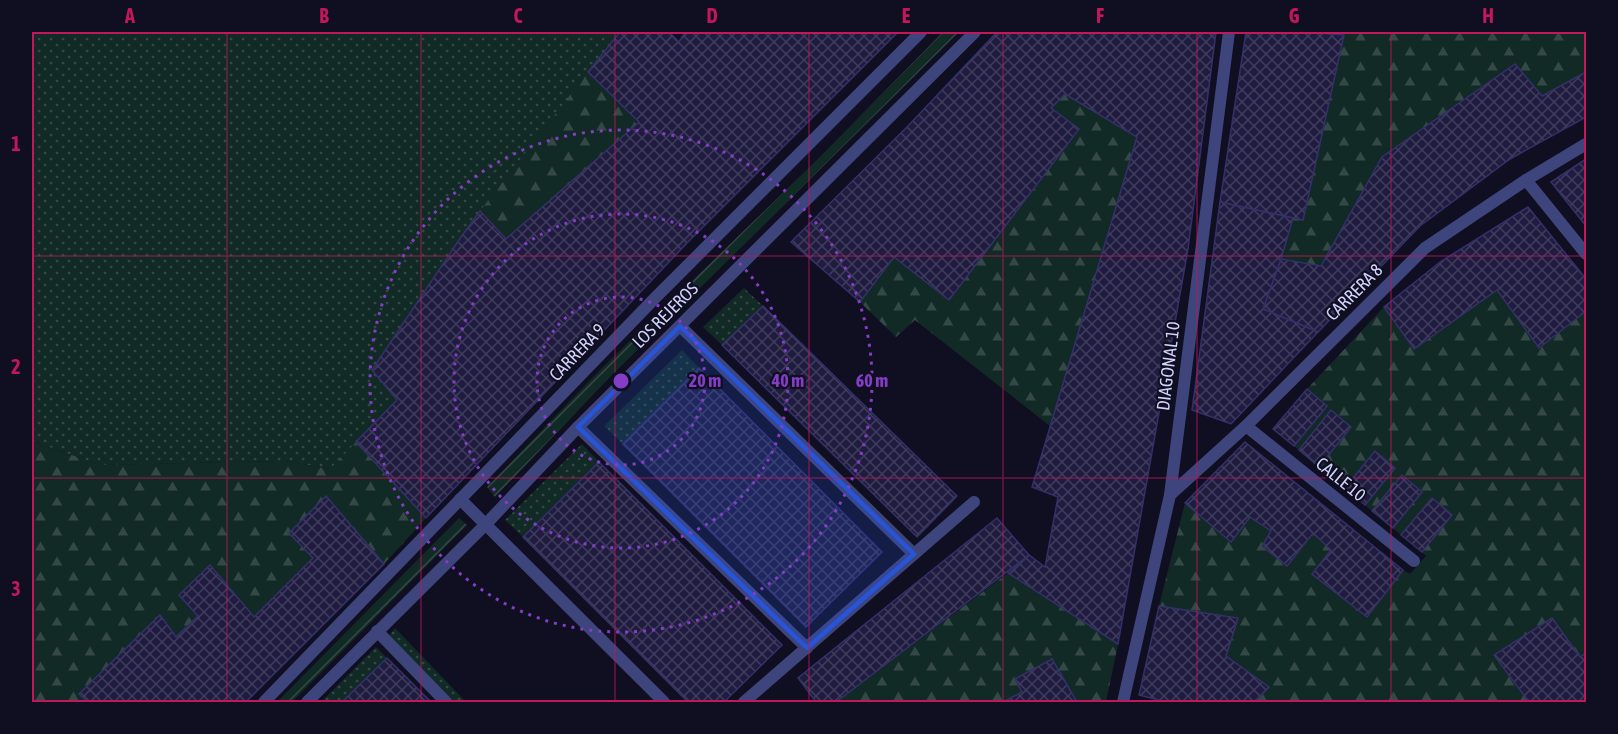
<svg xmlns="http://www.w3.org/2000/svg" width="1618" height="734" viewBox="0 0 1618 734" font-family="'Asap Condensed',sans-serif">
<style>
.grass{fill:url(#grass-dots)}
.forest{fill:url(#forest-firs)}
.garden{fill:url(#garden-furrows)}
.building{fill:url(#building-cross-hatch);stroke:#34306a;stroke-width:1.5}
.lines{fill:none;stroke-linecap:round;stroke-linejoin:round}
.minor{stroke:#3e447c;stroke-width:12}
.marked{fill:#2655da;fill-opacity:0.2;stroke:#2655da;stroke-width:4.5;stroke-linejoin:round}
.grid{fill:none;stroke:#c2185b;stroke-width:1.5;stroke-opacity:0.55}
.ring{fill:none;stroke:#843dc5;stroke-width:3;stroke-dasharray:3 6}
.labels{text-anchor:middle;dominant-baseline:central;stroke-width:4.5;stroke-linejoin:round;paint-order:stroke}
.street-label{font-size:18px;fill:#d2d3fc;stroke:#0f0f21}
.centre{fill:#843dc5;stroke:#0f0f21;stroke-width:3}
.ring-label{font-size:18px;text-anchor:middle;font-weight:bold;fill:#843dc5;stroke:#0f0f21;stroke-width:4.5;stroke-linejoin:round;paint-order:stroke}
.neatline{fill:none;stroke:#c2185b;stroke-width:2}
.grid-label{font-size:20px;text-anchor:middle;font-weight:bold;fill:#c2185b}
</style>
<defs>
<pattern id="grass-dots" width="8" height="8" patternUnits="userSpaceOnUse" patternTransform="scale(1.5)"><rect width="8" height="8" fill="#122a26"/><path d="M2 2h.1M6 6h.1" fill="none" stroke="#344846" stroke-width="1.8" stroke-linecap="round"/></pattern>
<pattern id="forest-firs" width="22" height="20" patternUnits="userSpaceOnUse" patternTransform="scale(1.5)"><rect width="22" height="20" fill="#122a26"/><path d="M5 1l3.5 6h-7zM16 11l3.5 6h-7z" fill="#344846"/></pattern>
<pattern id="garden-furrows" width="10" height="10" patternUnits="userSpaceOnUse" patternTransform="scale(1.5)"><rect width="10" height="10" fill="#122a26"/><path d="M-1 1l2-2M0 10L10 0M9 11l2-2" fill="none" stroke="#344846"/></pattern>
<pattern id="building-cross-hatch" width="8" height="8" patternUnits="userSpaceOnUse" patternTransform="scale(1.5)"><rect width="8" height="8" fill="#1f1c40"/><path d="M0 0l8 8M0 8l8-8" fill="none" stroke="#3f3c5c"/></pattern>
</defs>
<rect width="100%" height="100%" fill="#0f0f21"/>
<g class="grass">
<polygon points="32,32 620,32 461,237 372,370 397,400 331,469 284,461 100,465 32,441"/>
<polygon points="744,288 763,306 722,345 703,327"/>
<polygon points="682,350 699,368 623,444 604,426"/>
<polygon points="582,444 599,462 523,537 505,520"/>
<polygon points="395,628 466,702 452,702 388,637"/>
<polygon points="376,647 387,658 342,702 321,702"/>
</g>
<g class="forest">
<polygon points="1307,32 1586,32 1586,72 1542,96 1514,64 1382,157 1321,266 1281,259 1293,218 1303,219 1344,35"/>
<polygon points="588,72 639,122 506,239 480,211"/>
<polygon points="1065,94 1137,137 1050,426 915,320 896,337 860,302 894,257 949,299 1079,129 1051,108"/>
<polygon points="1497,290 1539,348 1586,311 1586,653 1580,657 1552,618 1494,655 1529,702 1255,702 1268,687 1226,656 1238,618 1159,606 1185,503 1231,542 1250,517 1271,531 1262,546 1287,566 1313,533 1331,550 1312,574 1367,617 1403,570 1410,574 1426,556 1422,552 1452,515 1432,498 1401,535 1393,528 1422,492 1402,475 1372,511 1365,505 1395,468 1375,452 1345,488 1319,467 1351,428 1331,411 1299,450 1294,446 1327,406 1307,389 1384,307 1414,349"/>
<polygon points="32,441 100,465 284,461 330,469 356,442 426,518 384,564 326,497 289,533 313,558 254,617 211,566 179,595 198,616 176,637 80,695 88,702 32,702"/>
<polygon points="1008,573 1118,644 1106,702 836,702"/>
</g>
<g class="garden">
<polygon points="943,32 959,32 611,376 495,497 487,487 602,368 817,160"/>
<polygon points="459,518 467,525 292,702 277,702"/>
</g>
<g class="building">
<polygon points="620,32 669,32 679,42 685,32 898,32 687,243 426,518 356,442 397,400 372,370 461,237 480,211 506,239 639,122 588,72"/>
<polygon points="997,32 1216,32 1188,249 1118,644 1008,573 1029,555 1045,567 1058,497 1032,487 1137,137 1065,94 1051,108 1079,129 949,300 894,257 860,302 791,242 907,127"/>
<polygon points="1246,32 1307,32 1344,35 1303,220 1220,202"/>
<polygon points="1515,64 1542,96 1586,72 1586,117 1510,159 1420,226 1318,332 1263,309 1281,259 1321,266 1382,157"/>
<polygon points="1586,159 1586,226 1551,182"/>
<polygon points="1220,202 1293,218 1281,259 1263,309 1318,332 1231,424 1192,410"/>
<polygon points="1528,207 1586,279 1586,311 1539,348 1497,290 1414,349 1384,307 1440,262"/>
<polygon points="763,306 957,496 917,537 722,345"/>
<polygon points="699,368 882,552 806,627 623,444"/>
<polygon points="1307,389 1327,406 1294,446 1273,429"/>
<polygon points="1331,410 1351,427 1319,467 1299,450"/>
<polygon points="1245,442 1403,570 1367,617 1312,574 1331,550 1313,533 1287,566 1262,546 1271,531 1250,517 1231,542 1185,503"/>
<polygon points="1375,451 1395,468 1365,505 1345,488"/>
<polygon points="599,462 782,645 724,702 688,702 523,537"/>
<polygon points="1402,475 1422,492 1393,528 1372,511"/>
<polygon points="326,496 384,564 246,702 88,702 79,694 160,615 176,637 198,616 179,595 210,565 254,617 313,558 289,533"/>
<polygon points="1432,498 1452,515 1422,552 1401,535"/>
<polygon points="997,518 1029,555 836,702 816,702 798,678"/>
<polygon points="1159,606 1238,618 1226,656 1269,687 1255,702 1166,702 1139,695"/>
<polygon points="1552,618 1580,657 1586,653 1586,702 1529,702 1494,655"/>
<polygon points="387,658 431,702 342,702"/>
<polygon points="1052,659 1077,702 1003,702 1022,692 1015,679"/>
</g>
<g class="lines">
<g class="minor">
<polyline points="1526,180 1586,254"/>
<polyline points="680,326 914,554"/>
<polyline points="1246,426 1414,561"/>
<polyline points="578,427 807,648"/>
<polyline points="1170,495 1246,426 1425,248 1526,180 1586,144"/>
<polyline points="460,499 664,702"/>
<polyline points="377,631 446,702"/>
<polyline points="264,702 656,297 921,32"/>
<polyline points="307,702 485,525 578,427 975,32"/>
<polyline points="744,702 974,502"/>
<polyline points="1123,702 1170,495 1229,32"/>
</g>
</g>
<path class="marked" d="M680,326L914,554L807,648L578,427Z"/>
<path class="grid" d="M227,32V702M421,32V702M615,32V702M809,32V702M1003,32V702M1197,32V702M1391,32V702M32,256H1586M32,478H1586"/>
<g class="ring">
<circle cx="621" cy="381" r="84"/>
<circle cx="621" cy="381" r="167"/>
<circle cx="621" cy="381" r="251"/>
</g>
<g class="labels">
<g class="street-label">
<text transform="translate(1354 292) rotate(-45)">CARRERA 8</text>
<text transform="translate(665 315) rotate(-45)">LOS REJEROS</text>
<text transform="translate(577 352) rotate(-46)">CARRERA 9</text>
<text transform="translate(1168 366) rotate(-83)">DIAGONAL 10</text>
<text transform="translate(1341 479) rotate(39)">CALLE 10</text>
</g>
</g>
<circle cx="621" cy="381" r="9" class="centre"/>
<g class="ring-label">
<text x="705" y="387">20 m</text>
<text x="788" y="387">40 m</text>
<text x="872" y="387">60 m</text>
</g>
<rect width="1618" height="734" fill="none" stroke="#0f0f21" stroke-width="66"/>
<rect x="33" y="33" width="1552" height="668" class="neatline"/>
<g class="grid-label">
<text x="130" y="23">A</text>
<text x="324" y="23">B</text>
<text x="518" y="23">C</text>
<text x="712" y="23">D</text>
<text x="906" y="23">E</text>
<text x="1100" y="23">F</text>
<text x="1294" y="23">G</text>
<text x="1488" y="23">H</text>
<text x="16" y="151">1</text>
<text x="16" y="374">2</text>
<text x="16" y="596">3</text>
</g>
</svg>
